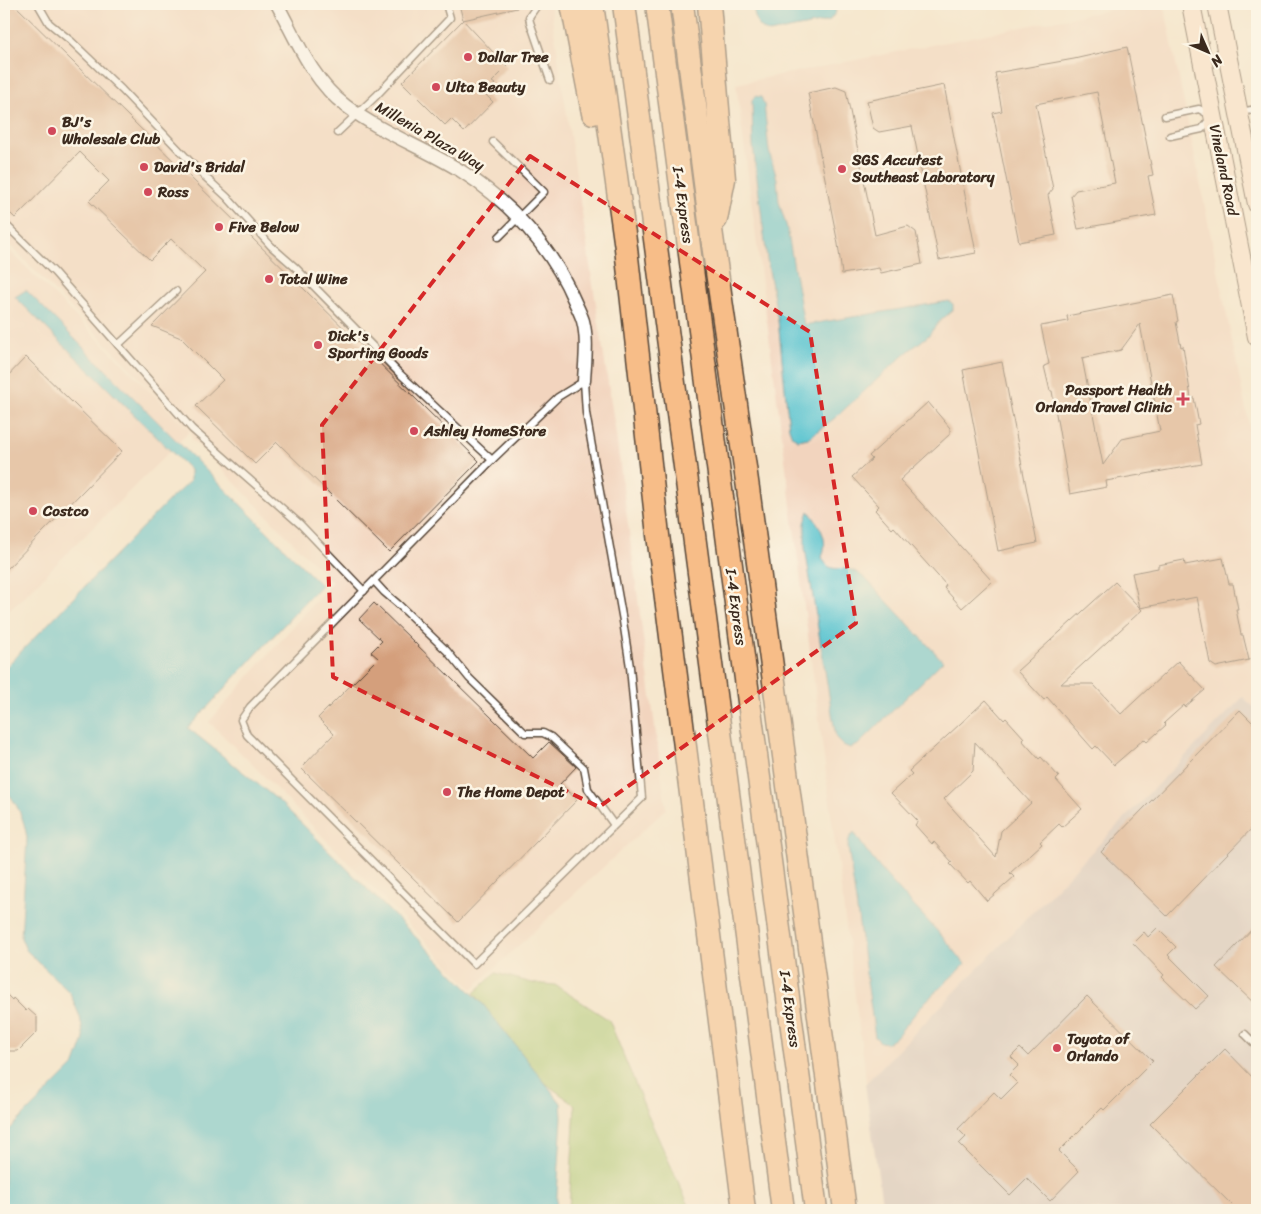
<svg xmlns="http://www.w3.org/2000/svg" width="1261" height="1214" viewBox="0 0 1261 1214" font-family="Sriracha,sans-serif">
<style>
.built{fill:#f2d4be}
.industrial{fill:#cfc0ba}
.green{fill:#a7cb74;stroke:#717a49}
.water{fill:#57c3d0;stroke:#497677}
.building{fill:#d49f7b;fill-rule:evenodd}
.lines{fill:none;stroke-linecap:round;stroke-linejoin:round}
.lane-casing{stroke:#574638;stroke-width:9}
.street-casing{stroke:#574638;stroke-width:15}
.secondary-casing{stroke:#574638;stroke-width:20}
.highway-casing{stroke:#574638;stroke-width:25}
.lane{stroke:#fff;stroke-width:6}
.street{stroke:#fff;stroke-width:12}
.secondary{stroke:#fce5cf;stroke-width:18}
.highway{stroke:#f7bd88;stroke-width:22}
.marked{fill:none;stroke:#d62828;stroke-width:4;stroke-dasharray:10 6;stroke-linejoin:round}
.poi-dot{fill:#d1495b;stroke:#fcf5e5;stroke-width:2}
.labels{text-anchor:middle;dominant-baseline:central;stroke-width:5;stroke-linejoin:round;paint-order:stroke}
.poi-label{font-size:15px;font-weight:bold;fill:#3b2a1e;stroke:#fcf5e5;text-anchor:start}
.street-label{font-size:15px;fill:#3b2a1e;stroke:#fcf5e5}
</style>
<rect width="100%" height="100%" fill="#fcf5e5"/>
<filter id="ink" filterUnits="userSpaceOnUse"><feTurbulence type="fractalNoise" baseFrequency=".02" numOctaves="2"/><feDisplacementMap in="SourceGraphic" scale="10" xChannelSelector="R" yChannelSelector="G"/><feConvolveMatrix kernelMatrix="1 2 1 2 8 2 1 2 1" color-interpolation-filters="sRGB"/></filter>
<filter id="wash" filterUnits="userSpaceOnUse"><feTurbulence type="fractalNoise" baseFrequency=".0096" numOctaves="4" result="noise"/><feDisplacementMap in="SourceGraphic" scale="20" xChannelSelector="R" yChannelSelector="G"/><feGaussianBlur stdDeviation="1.12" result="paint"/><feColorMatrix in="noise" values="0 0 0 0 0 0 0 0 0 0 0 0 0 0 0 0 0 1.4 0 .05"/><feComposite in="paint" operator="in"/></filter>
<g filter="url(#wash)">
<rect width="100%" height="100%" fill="#f6e7ce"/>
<g class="built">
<polygon points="4,4 550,4 616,435 666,809 472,989 250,762 209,722 332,582 192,439 191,431 4,239"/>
<polygon points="1137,4 1164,4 1257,465 1257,710 1243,697 883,1210 736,84"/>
<polygon points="4,245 190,431 4,616"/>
</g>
<polygon class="industrial" points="1243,697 1257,710 1257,1210 883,1210 865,1084"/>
<polygon class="green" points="496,973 532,983 555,985 609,1020 650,1120 691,1210 569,1210 575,1105 545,1083 474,993"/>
<g class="water">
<path d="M753,4H833L836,12L829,21L769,33C755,26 755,18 753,4Z"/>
<polygon points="755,96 761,97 764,104 769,151 777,179 779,202 787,228 804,325 949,301 953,304 953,310 938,323 928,336 905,354 835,418 808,438 798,440 792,436 789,428 778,320 767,259 753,145 752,100"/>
<path d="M26,290L321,585L188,728L279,801L482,1003L561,1103L562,1117L556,1210H4V1135L75,1064L84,1039L80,1017L70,993L26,950L21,938L27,838C24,818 17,803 4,788V669L167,502L190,481V470L15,297Z"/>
<path d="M809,511C820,527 829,538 822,557C829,573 836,567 849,569C856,571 861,575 867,580L943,661L858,745L850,748L843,745L836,738L805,548V523Z"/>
<path d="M854,832C882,879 931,919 965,964L924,1003L895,1038L887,1043L880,1042L875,1037L848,846L849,839Z"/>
</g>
<g id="blocks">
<g class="building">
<polygon points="4,4 14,4 479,461 389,552 277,442 255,464 196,406 223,380 181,338 152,326 205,272 171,239 150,260 89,201 109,181 80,152 15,218 4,207"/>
<polygon points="459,4 517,4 517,8 463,20"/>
<polygon points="463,20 507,67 492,82 495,84 485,94 493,102 464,132 451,119 445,125 402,82"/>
<polygon points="1127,47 1153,175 1148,176 1156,215 1078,229 1071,196 1076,190 1115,183 1097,92 1036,104 1053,189 1048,195 1056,235 1019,242 993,113 1002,111 995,73 1074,59"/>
<polygon points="944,85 976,253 939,260 912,126 879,132 873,128 867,101"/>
<polygon points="836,87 846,91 875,235 908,226 916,232 922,264 881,273 879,268 842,274 838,244 808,93"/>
<path d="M1173,295L1178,321L1176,322L1181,347L1183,346L1191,398H1194L1199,424L1195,425L1202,464L1106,481L1107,487L1070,494L1052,391H1050L1044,366L1049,364L1041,326L1068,321L1067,316ZM1140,324L1160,431L1122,439L1103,465L1082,358L1121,350Z"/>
<polygon points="26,357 122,451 4,572 4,380"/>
<polygon points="1002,362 1037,543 998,551 963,370"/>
<polygon points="928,402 950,428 950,434 900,480 992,581 962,608 944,588 946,585 894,527 892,529 875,510 879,506 852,477 872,459 869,456"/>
<polygon points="1223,558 1229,584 1233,584 1238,609 1236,609 1241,635 1243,635 1249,660 1216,667 1210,663 1197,597 1140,608 1132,573 1158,568 1158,565 1184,560 1185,565"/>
<polygon points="1115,582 1142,610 1061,684 1093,684 1121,714 1178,661 1205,690 1185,707 1184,705 1164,723 1166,725 1147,742 1144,739 1114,765 1096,746 1093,749 1047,697 1044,700 1017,671"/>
<polygon points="374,603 533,758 549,742 576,767 560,784 577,800 458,922 301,768 334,734 318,718 378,658 371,652 382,641 359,619"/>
<path d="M986,700L1004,720L1006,718L1024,738L1022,740L1039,759L1041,757L1059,777L1056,780L1082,809L1062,827L1059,824L1040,842L1042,844L1010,873L1014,877L987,901L970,881L968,883L950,864L952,862L934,842L932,844L915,825L918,821L891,793L912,774L909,771ZM975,742L1031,803L1001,831L996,857L944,799L973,771Z"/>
<polygon points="1240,710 1257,727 1257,823 1167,916 1101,852"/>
<polygon points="1257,924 1257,1006 1216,967"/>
<polygon points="1157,928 1176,947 1168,955 1209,996 1195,1009 1162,977 1164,975 1133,943 1144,932 1148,937"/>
<polygon points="4,992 12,1000 13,998 26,1011 28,1009 37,1017 37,1032 18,1051 4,1051"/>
<polygon points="1087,996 1153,1061 1104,1110 1102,1108 1059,1151 1079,1171 1050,1201 1027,1178 1010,1195 959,1144 966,1137 958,1129 994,1092 1001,1099 1017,1083 1009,1075 1019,1065 1011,1057 1020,1048 1028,1056"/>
<polygon points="1225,1049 1257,1082 1257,1210 1237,1210 1150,1124"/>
</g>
</g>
</g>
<g filter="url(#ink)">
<use href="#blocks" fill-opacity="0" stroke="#574638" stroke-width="1"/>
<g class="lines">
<defs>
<g id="lane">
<polyline points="38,4 49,23 71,41 122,90 203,175 227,197 271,246 296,268 398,372 492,460"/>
<polyline points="538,4 529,17 530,22 550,80"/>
<polyline points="1240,112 1257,109"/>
<polyline points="1165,116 1199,109 1212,116 1202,129 1170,136"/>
<polyline points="337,133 376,96 450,18 446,4"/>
<polyline points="493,142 544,192 499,237"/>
<polyline points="4,223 54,272 192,429 300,524 364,591"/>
<polyline points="118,345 176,291"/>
<polygon points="584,381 586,413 623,621 630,667 642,798 474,964 247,735 241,720 250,707 492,460 558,397"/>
<polyline points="374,581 384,592 398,604 447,651 469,678 525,733 543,733 551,737 584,768 588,789 614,825"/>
<polyline points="1245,1034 1257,1046"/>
</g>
<path id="street" d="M277,4C296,39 313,82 346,106C382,133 424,148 461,171C509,201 552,248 574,300C577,307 581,314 583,321C588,340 585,361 584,381"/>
<g id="secondary">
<polyline points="1191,4 1257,337"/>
<polyline points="1217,4 1257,204"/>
</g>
<g id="highway">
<polyline points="572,4 593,113"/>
<polyline points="592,4 626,248 658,535 744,1210"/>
<polyline points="624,4 783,1210"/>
<polyline points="657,4 816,1210"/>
<polyline points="682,4 712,237 748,488 845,1210"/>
<polyline points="709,4 724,179 716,219"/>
</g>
</defs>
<use href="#lane" class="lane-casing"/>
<use href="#street" class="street-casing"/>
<use href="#secondary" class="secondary-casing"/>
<use href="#highway" class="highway-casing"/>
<use href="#lane" class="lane"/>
<use href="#street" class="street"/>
<use href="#secondary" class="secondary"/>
<use href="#highway" class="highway"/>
</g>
</g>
<path d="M0 0H1261V1214H0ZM530,156L810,332L856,623L599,807L333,677L322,425Z" fill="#f6e7ce" fill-opacity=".55" fill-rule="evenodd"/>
<path class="marked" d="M530,156L810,332L856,623L599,807L333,677L322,425Z"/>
<g class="poi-dot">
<circle cx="468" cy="57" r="5"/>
<circle cx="436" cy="87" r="5"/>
<circle cx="52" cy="131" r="5"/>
<circle cx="144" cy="167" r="5"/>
<circle cx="842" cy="169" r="5"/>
<circle cx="148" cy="192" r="5"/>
<circle cx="219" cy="227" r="5"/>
<circle cx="269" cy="279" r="5"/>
<circle cx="318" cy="345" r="5"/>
<path d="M1180.5 391.5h5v5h5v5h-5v5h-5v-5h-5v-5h5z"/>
<circle cx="414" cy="431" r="5"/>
<circle cx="33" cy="511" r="5"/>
<circle cx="447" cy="792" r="5"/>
<circle cx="1057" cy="1048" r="5"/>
</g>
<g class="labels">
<g class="poi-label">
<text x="478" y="57">Dollar Tree</text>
<text x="446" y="87">Ulta Beauty</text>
<text x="62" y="122">BJ's<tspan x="62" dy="17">Wholesale Club</tspan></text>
<text x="852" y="160">SGS Accutest<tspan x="852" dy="17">Southeast Laboratory</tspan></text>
<text x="154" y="167">David's Bridal</text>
<text x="158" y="192">Ross</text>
<text x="229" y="227">Five Below</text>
<text x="279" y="279">Total Wine</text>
<text x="328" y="336">Dick's<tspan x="328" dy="17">Sporting Goods</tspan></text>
<text x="1172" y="390" text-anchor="end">Passport Health<tspan x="1172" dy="17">Orlando Travel Clinic</tspan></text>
<text x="424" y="431">Ashley HomeStore</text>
<text x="43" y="511">Costco</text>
<text x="457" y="792">The Home Depot</text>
<text x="1067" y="1039">Toyota of<tspan x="1067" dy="17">Orlando</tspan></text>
</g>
<g class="street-label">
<text transform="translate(430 136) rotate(30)">Millenia Plaza Way</text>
<text transform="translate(1224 170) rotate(78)">Vineland Road</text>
<text transform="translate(683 205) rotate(82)">I-4 Express</text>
<text transform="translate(736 607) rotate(82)">I-4 Express</text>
<text transform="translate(790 1009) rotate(82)">I-4 Express</text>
</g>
</g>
<rect width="1261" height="1214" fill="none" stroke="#fcf5e5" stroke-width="20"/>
<g transform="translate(1208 52) rotate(135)" stroke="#fcf5e5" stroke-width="4" paint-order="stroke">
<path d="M0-4L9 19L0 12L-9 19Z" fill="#3b2a1e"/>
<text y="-8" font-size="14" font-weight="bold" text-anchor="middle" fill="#3b2a1e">N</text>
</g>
</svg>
